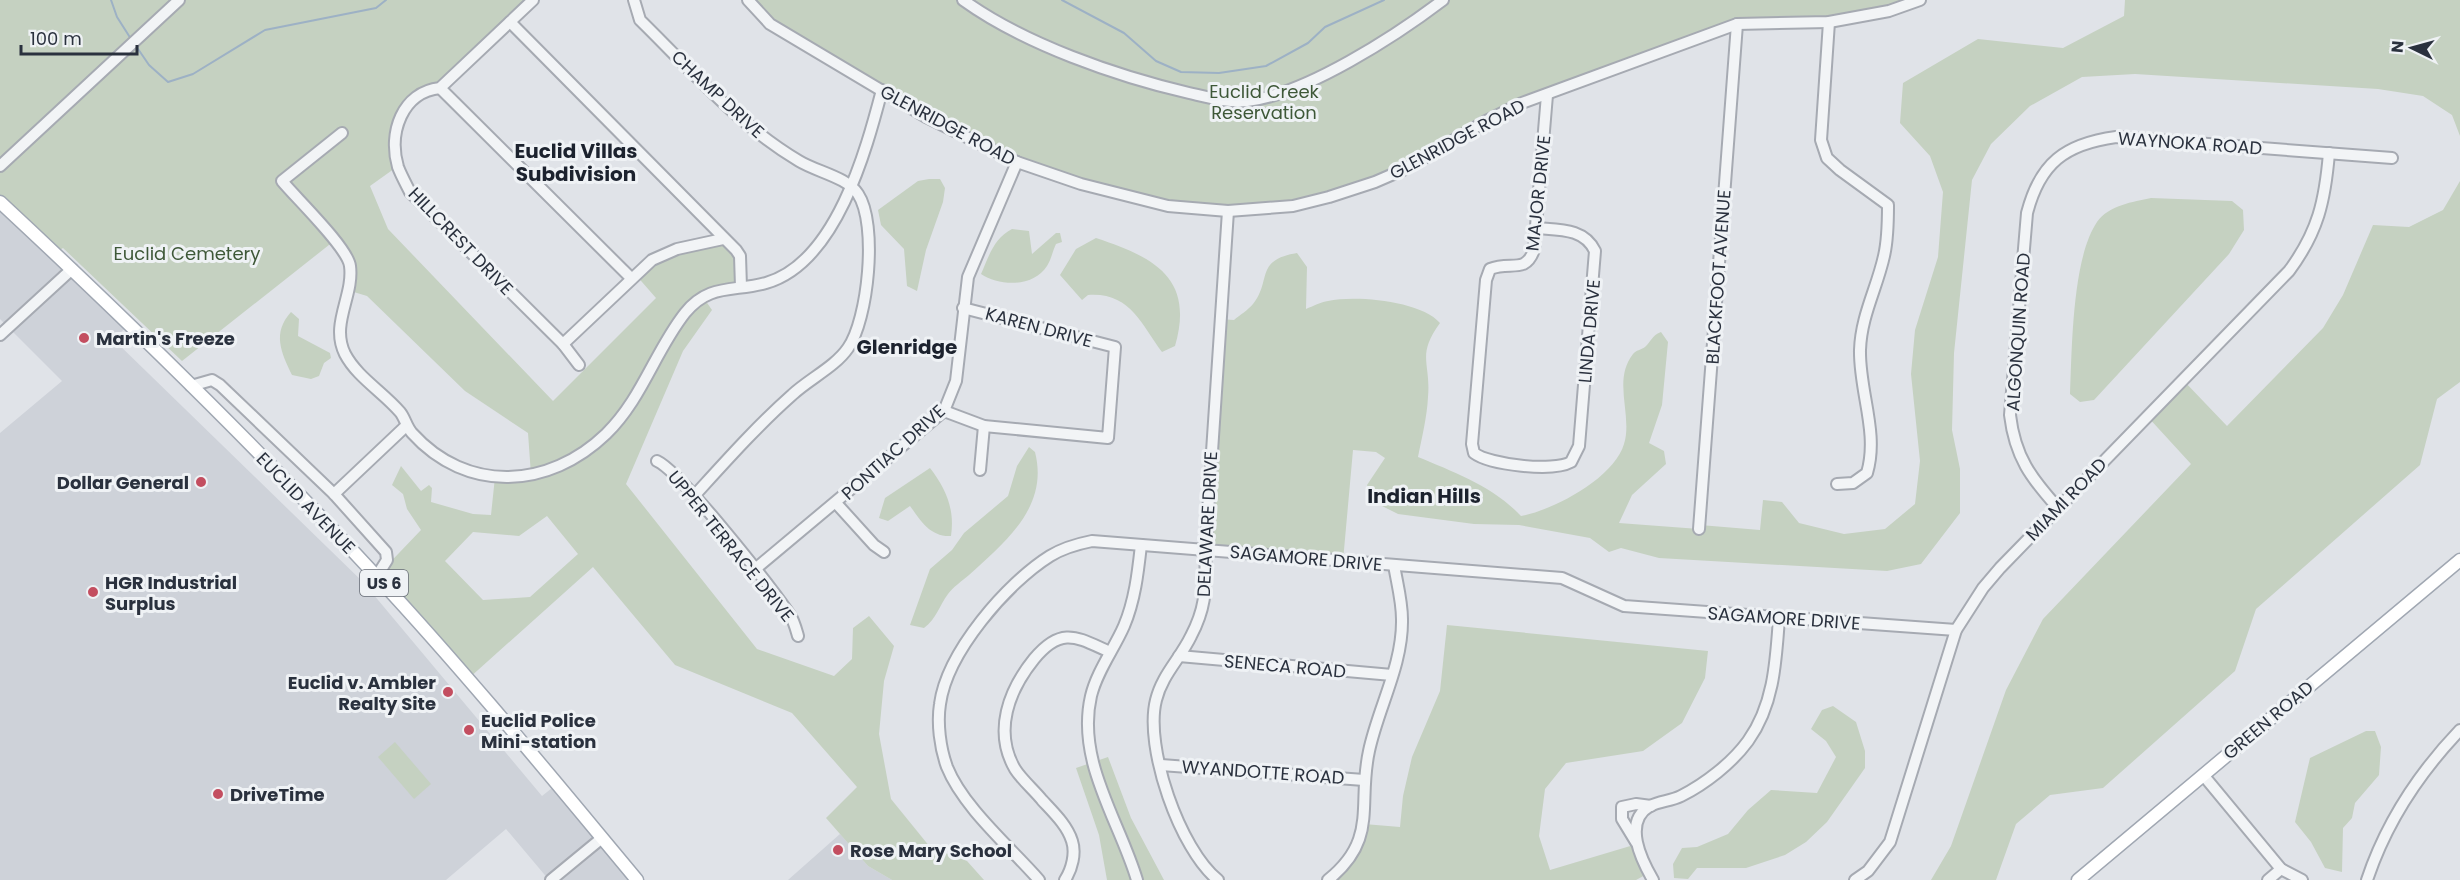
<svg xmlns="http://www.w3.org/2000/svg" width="2460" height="880" viewBox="0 0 2460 880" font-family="Poppins,sans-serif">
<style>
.built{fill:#ced2d9}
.green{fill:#c5d1c1;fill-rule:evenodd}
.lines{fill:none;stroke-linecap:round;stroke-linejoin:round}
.stream{stroke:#9db1c5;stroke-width:2}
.minor-casing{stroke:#a6aab2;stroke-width:14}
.major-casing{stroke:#a0a7b2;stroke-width:15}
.minor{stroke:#f2f4f6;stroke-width:10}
.major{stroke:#fff;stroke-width:12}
.poi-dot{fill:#c34e60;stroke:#eff2f5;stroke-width:2}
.labels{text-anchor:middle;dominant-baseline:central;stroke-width:6;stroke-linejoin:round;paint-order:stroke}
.shield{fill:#eff2f5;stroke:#656b75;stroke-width:1.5}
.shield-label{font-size:16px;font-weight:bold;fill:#2a313e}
.park-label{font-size:18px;fill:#3e5838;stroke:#eff2f5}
.street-label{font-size:18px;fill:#2a313e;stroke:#eff2f5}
.poi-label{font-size:18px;font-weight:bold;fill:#2a313e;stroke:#eff2f5;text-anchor:start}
.neighbourhood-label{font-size:20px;font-weight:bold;fill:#1c222e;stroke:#eff2f5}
</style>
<rect width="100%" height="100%" fill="#e0e3e8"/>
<g class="built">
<polygon points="0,202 129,325 113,339 363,582 542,796 557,784 637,880 549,880 506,829 446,880 0,880 0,433 62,381 0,319"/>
<polygon points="840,834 868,866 892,880 788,880"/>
</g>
<g class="green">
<path d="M0,0H533L440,88L427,89L400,117L398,166L370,186L388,229L553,401L656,298L635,274L652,260L723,239L736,250L741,287L703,297L712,310L683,351L626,484L757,649L834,676L852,659L853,628L869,616L894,646L884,681L879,734L891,799L930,847L967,861L984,880H892L868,866L826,818L857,787L792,713L675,665L593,567L468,679L377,576L421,530L407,509L403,494L392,485L401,466L421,491L429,485L432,488L431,502L473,514L491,515L495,477L531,475L528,433L465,391L367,296L347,290L350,277L334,241L182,361L63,248L55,253L0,202ZM547,516L578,554L530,597L483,600L445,561L473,532L519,536Z"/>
<polygon points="748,0 1920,0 1859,17 1743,24 1547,95 1432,152 1330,197 1228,211 1168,206 1017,162 770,24"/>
<path d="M2125,0H2460V136L2452,115L2423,96L2378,89L2135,74L2082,77L2030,106L1991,144L1972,180L1954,353L1952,430L1960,469V513L1921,564L1887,571L1659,558L1621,548L1609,552L1590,538L1519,525L1474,524L1398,514L1374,502L1367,485L1385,458L1376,452L1353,450L1343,561L1205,550L1220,319L1234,320C1240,315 1248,310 1253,304C1272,281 1254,260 1297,253L1307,267L1306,309C1313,306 1321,302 1328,301C1356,295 1421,301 1440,323C1416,356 1431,362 1428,397C1427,417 1422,437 1418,457C1454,472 1494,487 1521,516C1554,510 1614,478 1624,444C1633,415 1612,381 1633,354C1636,350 1641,350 1645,347C1651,342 1651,336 1661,332L1668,342L1662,405L1649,443L1664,451L1666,464L1632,495L1619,523L1699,529L1700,525L1760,530L1763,500L1782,502L1799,523L1844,534L1885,529L1915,504L1920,461L1911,374L1915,330L1938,257L1943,192L1930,156L1900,123L1903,83L1978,39L2063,48L2124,16Z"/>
<polygon points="929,179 940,179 945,188 943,202 926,250 917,291 907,286 904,249 881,225 878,210 918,181"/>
<polygon points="2460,181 2460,382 2437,399 2420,465 2256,609 2235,671 2103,788 2050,795 2016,824 1996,880 1931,880 1951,846 2006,690 2043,619 2191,464 2147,416 2183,380 2227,426 2323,328 2343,295 2373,225 2409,227 2443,210"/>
<path d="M2151,198L2232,201L2243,210L2244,230L2229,254L2094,400L2080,402L2070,394C2072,349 2072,259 2097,222C2109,205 2133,202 2151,198Z"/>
<path d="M1012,229L1029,231L1032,254L1056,233H1060L1062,242L1056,244C1053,250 1051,260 1047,266C1033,288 999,286 981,274C989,256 994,238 1012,229Z"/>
<path d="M1096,238C1153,257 1195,277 1175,346L1162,352C1141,324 1130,292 1088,295L1082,300L1060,275L1076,249Z"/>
<path d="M291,312L299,319L298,336L330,353L331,358L324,363L319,376L311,379L292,375C281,352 272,333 291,312Z"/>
<path d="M1029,447L1035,452C1049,507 1006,541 969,575C962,581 953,587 948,594C939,606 937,618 924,628L910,625L930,569L952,550L964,533L1008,496L1017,466Z"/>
<path d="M930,468C946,489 955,509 951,536C930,537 921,521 910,506L888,521L879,518L885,498Z"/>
<polygon points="1447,625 1708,651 1705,678 1682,723 1643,751 1566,763 1545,789 1539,836 1550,870 1637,844 1649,873 1636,880 1328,880 1346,866 1364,824 1400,827 1403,796 1412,757 1440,691"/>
<polygon points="1833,706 1856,722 1865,751 1865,768 1827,822 1806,842 1785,855 1746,868 1697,868 1688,879 1674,878 1673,864 1682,848 1697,847 1728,834 1748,810 1771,790 1817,793 1836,757 1826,741 1811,729 1822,710"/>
<polygon points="2366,731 2375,731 2381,747 2379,775 2355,803 2352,818 2343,828 2342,872 2325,868 2311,842 2295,822 2310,758"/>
<polygon points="395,742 431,784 414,799 378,757"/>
<polygon points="1108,757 1131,818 1164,880 1107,880 1099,835 1076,768"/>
</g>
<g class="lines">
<g class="stream">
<polyline points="111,0 117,17 131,39"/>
<polyline points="1062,0 1124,33 1156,61 1181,72 1219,73 1266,66 1308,43 1325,27 1384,0"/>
<polyline points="136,46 149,65 168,82 193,74 265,30 376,8 386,0"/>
</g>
<defs>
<g id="minor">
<path d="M533,0L440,88C402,92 388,133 398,167C401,175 406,184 410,192L563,344L579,365"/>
<path d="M634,0L640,20C691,70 738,125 799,161C817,172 847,177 858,194C878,224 868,320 848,348C835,367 809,379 792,395C757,426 726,461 694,496"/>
<polyline points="748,0 770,24 926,117 1017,162 1081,184 1168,206 1228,211 1293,206 1329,197 1375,182 1405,169 1486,121 1522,103 1737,24 1829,22 1889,11 1920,0"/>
<path d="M963,0C1024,44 1116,76 1189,93C1207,97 1228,103 1247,101C1305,95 1397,35 1443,0"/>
<polyline points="510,22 736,250 740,256 741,287"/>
<path d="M1829,22L1821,140L1827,158L1840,170L1888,205C1888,222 1888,239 1884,256C1877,288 1861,316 1860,350C1859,391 1879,433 1867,473L1853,483L1837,484"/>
<polyline points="440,88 631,278"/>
<path d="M342,133L282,181C296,198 348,248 350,266C354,296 330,324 345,354C357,377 383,392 400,412C405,418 406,426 412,433C467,494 549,489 606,434C642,399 655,351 685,313C709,283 734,292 766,283C836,263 866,151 882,90"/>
<polyline points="0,166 179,0"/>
<path d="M1537,228C1559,230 1584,228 1595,251L1579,446L1571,462C1553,472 1490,465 1474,453L1472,444L1486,280L1490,269C1510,260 1525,275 1534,250L1547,95"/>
<polyline points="0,335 72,269"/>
<polyline points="563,344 652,260 677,249 723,239"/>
<polyline points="191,386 212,380 220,385 334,494 386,552 387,560 377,576"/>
<polyline points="944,411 984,426 1108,438 1115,347 963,308"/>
<path d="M657,461C681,472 771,587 790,615C794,621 796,629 798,636"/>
<polyline points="980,470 984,426"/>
<polyline points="334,494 406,426"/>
<polyline points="836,503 874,545 884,552"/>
<path d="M2058,508C2031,478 2015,457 2010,415L2027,213C2040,163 2065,144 2116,137L2392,158"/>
<polyline points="1699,529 1737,24"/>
<polyline points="754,570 944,411 956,381 968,277 1017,162"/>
<polyline points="1179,656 1392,675"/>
<polyline points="1161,765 1364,780"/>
<polyline points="2204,776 2281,869 2302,880"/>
<polyline points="1636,842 1622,819 1622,807 1636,804 1651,806"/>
<polyline points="551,880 602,838"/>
<path d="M1039,880C1010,847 963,807 947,767C940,748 937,723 940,704C947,652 1007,583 1050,556C1063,548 1077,544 1092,541L1562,578L1624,606L1956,630"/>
<path d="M1065,880C1072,869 1076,853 1072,841C1067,825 1053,812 1042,800C1034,790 1022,780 1015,769C993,731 1009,690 1034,659C1062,625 1078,638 1110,652"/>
<path d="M1137,880C1119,820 1076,761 1091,696C1097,671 1114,649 1124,626C1135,600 1138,572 1141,545"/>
<path d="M1218,880C1180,850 1144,747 1156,700C1162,675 1180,659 1191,636C1210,600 1204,580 1206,542L1228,211"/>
<path d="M1328,880C1379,839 1357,805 1369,751C1378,708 1403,665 1402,619C1402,601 1397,583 1394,565"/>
<path d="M1653,880C1642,861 1622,822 1650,806C1660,801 1671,801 1681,796C1705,784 1732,763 1748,741C1774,705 1776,661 1779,618"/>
<path d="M1855,880L1868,871L1890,842L1956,630L1983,588L2000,568L2289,271C2318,232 2325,201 2329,153"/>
<polyline points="2268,880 2281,869"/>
<path d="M2367,880C2386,823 2418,774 2460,730"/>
</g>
<g id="major">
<path d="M0,202C130,323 258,448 378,578C468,675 552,778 637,880"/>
<polyline points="2078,880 2460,560"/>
</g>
</defs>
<use href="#minor" class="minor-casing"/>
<use href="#major" class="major-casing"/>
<use href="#minor" class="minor"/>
<use href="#major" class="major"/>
</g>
<g class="poi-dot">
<circle cx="84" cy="338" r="6"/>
<circle cx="201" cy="482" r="6"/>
<circle cx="93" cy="592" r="6"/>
<circle cx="448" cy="692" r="6"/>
<circle cx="469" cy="730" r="6"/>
<circle cx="218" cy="794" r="6"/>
<circle cx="838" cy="850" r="6"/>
</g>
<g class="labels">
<rect class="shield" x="360" y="570" width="48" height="26" rx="4.5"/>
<g class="shield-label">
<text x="384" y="583">US 6</text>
</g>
<g class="park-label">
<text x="1264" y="91">Euclid Creek<tspan x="1264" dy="21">Reservation</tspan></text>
<text x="187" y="253">Euclid Cemetery</text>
</g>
<g class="street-label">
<text transform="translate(718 94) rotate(43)">CHAMP DRIVE</text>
<text transform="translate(948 125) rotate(28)">GLENRIDGE ROAD</text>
<text transform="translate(1457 139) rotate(-28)">GLENRIDGE ROAD</text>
<text transform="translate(2190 143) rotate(4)">WAYNOKA ROAD</text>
<text transform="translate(1538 193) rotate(-84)">MAJOR DRIVE</text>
<text transform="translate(461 241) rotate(46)">HILLCREST DRIVE</text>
<text transform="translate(1718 277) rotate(-86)">BLACKFOOT AVENUE</text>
<text transform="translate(1039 327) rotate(15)">KAREN DRIVE</text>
<text transform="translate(1589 331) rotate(-85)">LINDA DRIVE</text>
<text transform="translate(2018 332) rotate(-86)">ALGONQUIN ROAD</text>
<text transform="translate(893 452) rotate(-42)">PONTIAC DRIVE</text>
<text transform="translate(2066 499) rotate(-46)">MIAMI ROAD</text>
<text transform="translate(306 503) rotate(46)">EUCLID AVENUE</text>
<text transform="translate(1207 524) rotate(-87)">DELAWARE DRIVE</text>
<text transform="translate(731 546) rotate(51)">UPPER TERRACE DRIVE</text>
<text transform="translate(1306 558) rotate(5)">SAGAMORE DRIVE</text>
<text transform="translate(1784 618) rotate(4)">SAGAMORE DRIVE</text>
<text transform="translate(1285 666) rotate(5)">SENECA ROAD</text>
<text transform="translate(2268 720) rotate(-40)">GREEN ROAD</text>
<text transform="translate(1263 772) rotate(4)">WYANDOTTE ROAD</text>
</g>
<g class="poi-label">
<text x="96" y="338">Martin's Freeze</text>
<text x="189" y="482" text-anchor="end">Dollar General</text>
<text x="105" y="582">HGR Industrial<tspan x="105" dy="21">Surplus</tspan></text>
<text x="436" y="682" text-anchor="end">Euclid v. Ambler<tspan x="436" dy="21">Realty Site</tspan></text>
<text x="481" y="720">Euclid Police<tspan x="481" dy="21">Mini-station</tspan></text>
<text x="230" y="794">DriveTime</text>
<text x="850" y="850">Rose Mary School</text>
</g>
<g class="neighbourhood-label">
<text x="576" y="151">Euclid Villas<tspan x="576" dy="23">Subdivision</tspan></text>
<text x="907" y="347">Glenridge</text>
<text x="1424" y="496">Indian Hills</text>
</g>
</g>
<g transform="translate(2412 48) rotate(275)" stroke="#eff2f5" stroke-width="4.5" paint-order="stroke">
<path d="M0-4.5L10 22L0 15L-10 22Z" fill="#2a313e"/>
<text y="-9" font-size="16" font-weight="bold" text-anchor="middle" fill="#2a313e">N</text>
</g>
<path d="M21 45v9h116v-9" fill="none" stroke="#2a313e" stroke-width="3"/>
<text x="30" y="45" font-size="18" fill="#2a313e" stroke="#eff2f5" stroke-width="4.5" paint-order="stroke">100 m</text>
</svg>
